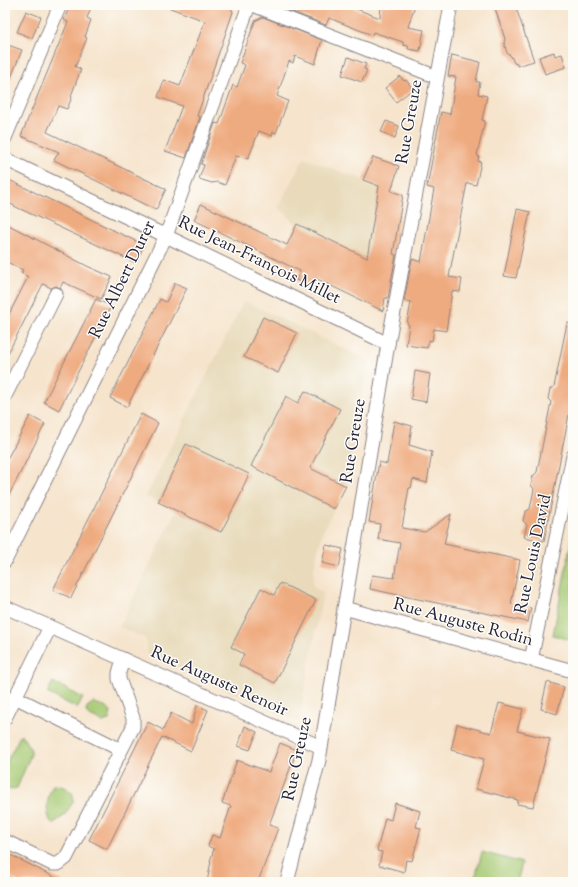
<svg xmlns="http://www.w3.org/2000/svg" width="578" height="887" viewBox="0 0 578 887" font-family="'Sorts Mill Goudy',serif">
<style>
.built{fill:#e8daba}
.green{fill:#a6c972;stroke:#647656}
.building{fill:#efab80}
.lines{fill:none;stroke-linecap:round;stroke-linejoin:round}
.street-casing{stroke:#8c8384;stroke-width:15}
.street{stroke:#fff;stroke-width:13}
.labels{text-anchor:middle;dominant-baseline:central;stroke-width:3;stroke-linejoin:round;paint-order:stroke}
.street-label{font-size:17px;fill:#22223b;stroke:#fdfcf7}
</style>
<rect width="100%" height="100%" fill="#fdfcf7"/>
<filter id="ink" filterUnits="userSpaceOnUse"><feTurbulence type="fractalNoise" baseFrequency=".025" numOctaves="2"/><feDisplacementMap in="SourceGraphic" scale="8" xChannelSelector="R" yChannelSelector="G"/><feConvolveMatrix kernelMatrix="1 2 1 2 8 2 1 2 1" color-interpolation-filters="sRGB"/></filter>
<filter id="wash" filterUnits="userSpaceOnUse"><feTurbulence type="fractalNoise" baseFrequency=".012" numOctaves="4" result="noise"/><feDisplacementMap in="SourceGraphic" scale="16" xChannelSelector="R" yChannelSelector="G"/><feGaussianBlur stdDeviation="0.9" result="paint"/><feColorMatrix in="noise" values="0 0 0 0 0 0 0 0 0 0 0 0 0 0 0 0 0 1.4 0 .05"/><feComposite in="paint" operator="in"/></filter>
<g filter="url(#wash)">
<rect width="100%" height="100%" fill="#f6e4cc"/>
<g class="built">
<polygon points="304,158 403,195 383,311 279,261 297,224 278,207"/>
<polygon points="244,301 366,359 368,362 346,486 323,532 318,549 314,568 313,587 323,592 299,719 296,721 147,654 146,639 119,627 176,511 146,496"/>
</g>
<g class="green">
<polygon points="573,532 573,641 553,635"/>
<polygon points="53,682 83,698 77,708 47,693"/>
<path d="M93,703C100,704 106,707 111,712L109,720L102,722L88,715L86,712L87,707Z"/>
<polygon points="21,734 31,750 31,754 17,788 6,790 5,789 5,765"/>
<path d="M53,785C62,785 67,788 73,794V802L64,816L52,824C44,811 47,797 53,785Z"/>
<polygon points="482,852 522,863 517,882 474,882"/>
</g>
<g id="blocks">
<g class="building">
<polygon points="70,5 92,5 87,18 91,20 85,37 87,38 75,67 81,69 71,96 72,97 67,109 58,106 47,132 166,189 156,210 54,160 59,152 21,136 68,22 64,20"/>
<polygon points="165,5 230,5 233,12 197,116 200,117 186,158 165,151 182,106 158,97 164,80 180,86 205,21 165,6"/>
<polygon points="288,5 346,5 380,18 381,5 415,5 408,27 424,30 420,51 408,49 409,46 403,45 403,42 373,32 372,35 329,18 326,25 282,8"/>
<polygon points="494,5 515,5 534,61 517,66 517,64 514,63 511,56 507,53 504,43 505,39"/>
<polygon points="26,11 41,17 32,38 17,32"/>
<polygon points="263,17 322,40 315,64 295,56 293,63 289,61 277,96 288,101 276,133 273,132 272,136 259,131 248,159 239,156 239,157 236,156 225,185 217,182 212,183 199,179 204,165 201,164 215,123 219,124 233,85 237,87 245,65 240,63 255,21"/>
<polygon points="5,44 22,50 6,90 5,90"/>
<polygon points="554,52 555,56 562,54 566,67 545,74 539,57"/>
<polygon points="452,55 480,62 476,82 480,82 478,94 487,96 482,120 485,121 477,155 479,156 478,161 481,162 476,185 467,183 449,277 462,279 460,292 452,291 446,331 434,329 432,341 429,340 427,348 406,345 409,325 407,324 411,302 404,301 412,259 421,262 434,189 427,187 441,112 450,114 456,77 448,76"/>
<polygon points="348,57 366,64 364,69 367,70 362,82 342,75"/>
<polygon points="400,76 404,81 406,80 413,89 396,102 385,88"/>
<polygon points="386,121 399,126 395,138 381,132"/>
<polygon points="373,157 399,166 391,191 403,195 393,254 396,255 388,298 385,298 383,311 315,278 311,287 296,280 300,271 194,220 201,204 287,245 297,224 367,258 379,186 363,180"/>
<polygon points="5,178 144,245 136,263 16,207 5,201"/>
<polygon points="517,209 530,212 516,278 504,276"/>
<polygon points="5,223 87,266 112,277 101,299 63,282 60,288 56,286 51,288 43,284 5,359 5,322 28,277 21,273 23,270 5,261"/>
<polygon points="175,283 187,288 127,407 110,398 160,299 166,302"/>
<polygon points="96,299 111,306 59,410 44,402"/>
<polygon points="263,317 297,333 278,373 244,357"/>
<polygon points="567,323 573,324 573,394 544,541 524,537 527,525 523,521 525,512 530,509 534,489 531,485 533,476 537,472 551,402 548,399 550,389 554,387"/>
<polygon points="415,371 430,374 426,402 411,399"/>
<polygon points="305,391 340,409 310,468 346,486 334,509 251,466 286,396 298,403"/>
<polygon points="141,414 158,423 71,598 53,590"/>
<polygon points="30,416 45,424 5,503 5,463"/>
<polygon points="394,421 412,426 409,445 432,452 427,483 413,479 411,488 409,488 402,528 425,532 451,514 444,544 520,560 511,604 531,608 528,622 370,589 372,575 394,578 400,543 378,539 380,524 369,522 379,462 387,464"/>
<polygon points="186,444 249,474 242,489 243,490 221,532 158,502"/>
<polygon points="326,545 343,549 339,567 322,563"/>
<polygon points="280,583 316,600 275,683 239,665 244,654 231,647 261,588 274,595"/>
<polygon points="547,682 564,687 557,714 541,709"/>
<polygon points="499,703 523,709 517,731 550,739 533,807 517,804 518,800 476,789 484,759 451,750 457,724 491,733"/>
<polygon points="197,705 208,710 191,751 162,737 107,849 89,840 148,722 163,730 171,713 192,724"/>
<polygon points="245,726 257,732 250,750 238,746"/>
<polygon points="280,743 297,750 269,825 278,828 258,882 207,882 211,861 210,861 214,849 208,846 212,835 220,838 231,806 222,803 237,760 269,772"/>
<polygon points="395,803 420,811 416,827 421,828 412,861 406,860 404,872 379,865 382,852 377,851 385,818 391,820"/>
<polygon points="5,852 64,882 19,882 5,875"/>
</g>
</g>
</g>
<g filter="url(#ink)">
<use href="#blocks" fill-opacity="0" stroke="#8c8384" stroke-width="1"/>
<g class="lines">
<defs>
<g id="street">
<polyline points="253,5 437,77"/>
<polyline points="5,138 60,5"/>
<polyline points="5,159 166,236 388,344"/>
<polyline points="5,396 56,294"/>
<polyline points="5,561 166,236 249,5"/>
<polyline points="5,607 321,747"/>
<polyline points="344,608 573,671"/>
<polyline points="531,660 573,456"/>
<polyline points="15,697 121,750"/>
<polyline points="5,718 50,627"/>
<polyline points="5,841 52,864 58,864 66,858 133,727 133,718 119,679 119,673 123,659"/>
<polyline points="287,882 319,760 388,344 451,5"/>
</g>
</defs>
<use href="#street" class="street-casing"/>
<use href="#street" class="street"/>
</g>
</g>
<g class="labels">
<g class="street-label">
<text transform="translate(410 122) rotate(-80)">Rue Greuze</text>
<text transform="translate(259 261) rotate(26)">Rue Jean-François Millet</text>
<text transform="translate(123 280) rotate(-64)">Rue Albert Durer</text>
<text transform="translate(354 441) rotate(-81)">Rue Greuze</text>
<text transform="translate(534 554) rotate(-78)">Rue Louis David</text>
<text transform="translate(463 623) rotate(15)">Rue Auguste Rodin</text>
<text transform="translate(219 682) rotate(24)">Rue Auguste Renoir</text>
<text transform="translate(298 759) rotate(-78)">Rue Greuze</text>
</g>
</g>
<rect width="578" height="887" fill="none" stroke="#fdfcf7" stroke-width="20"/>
</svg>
